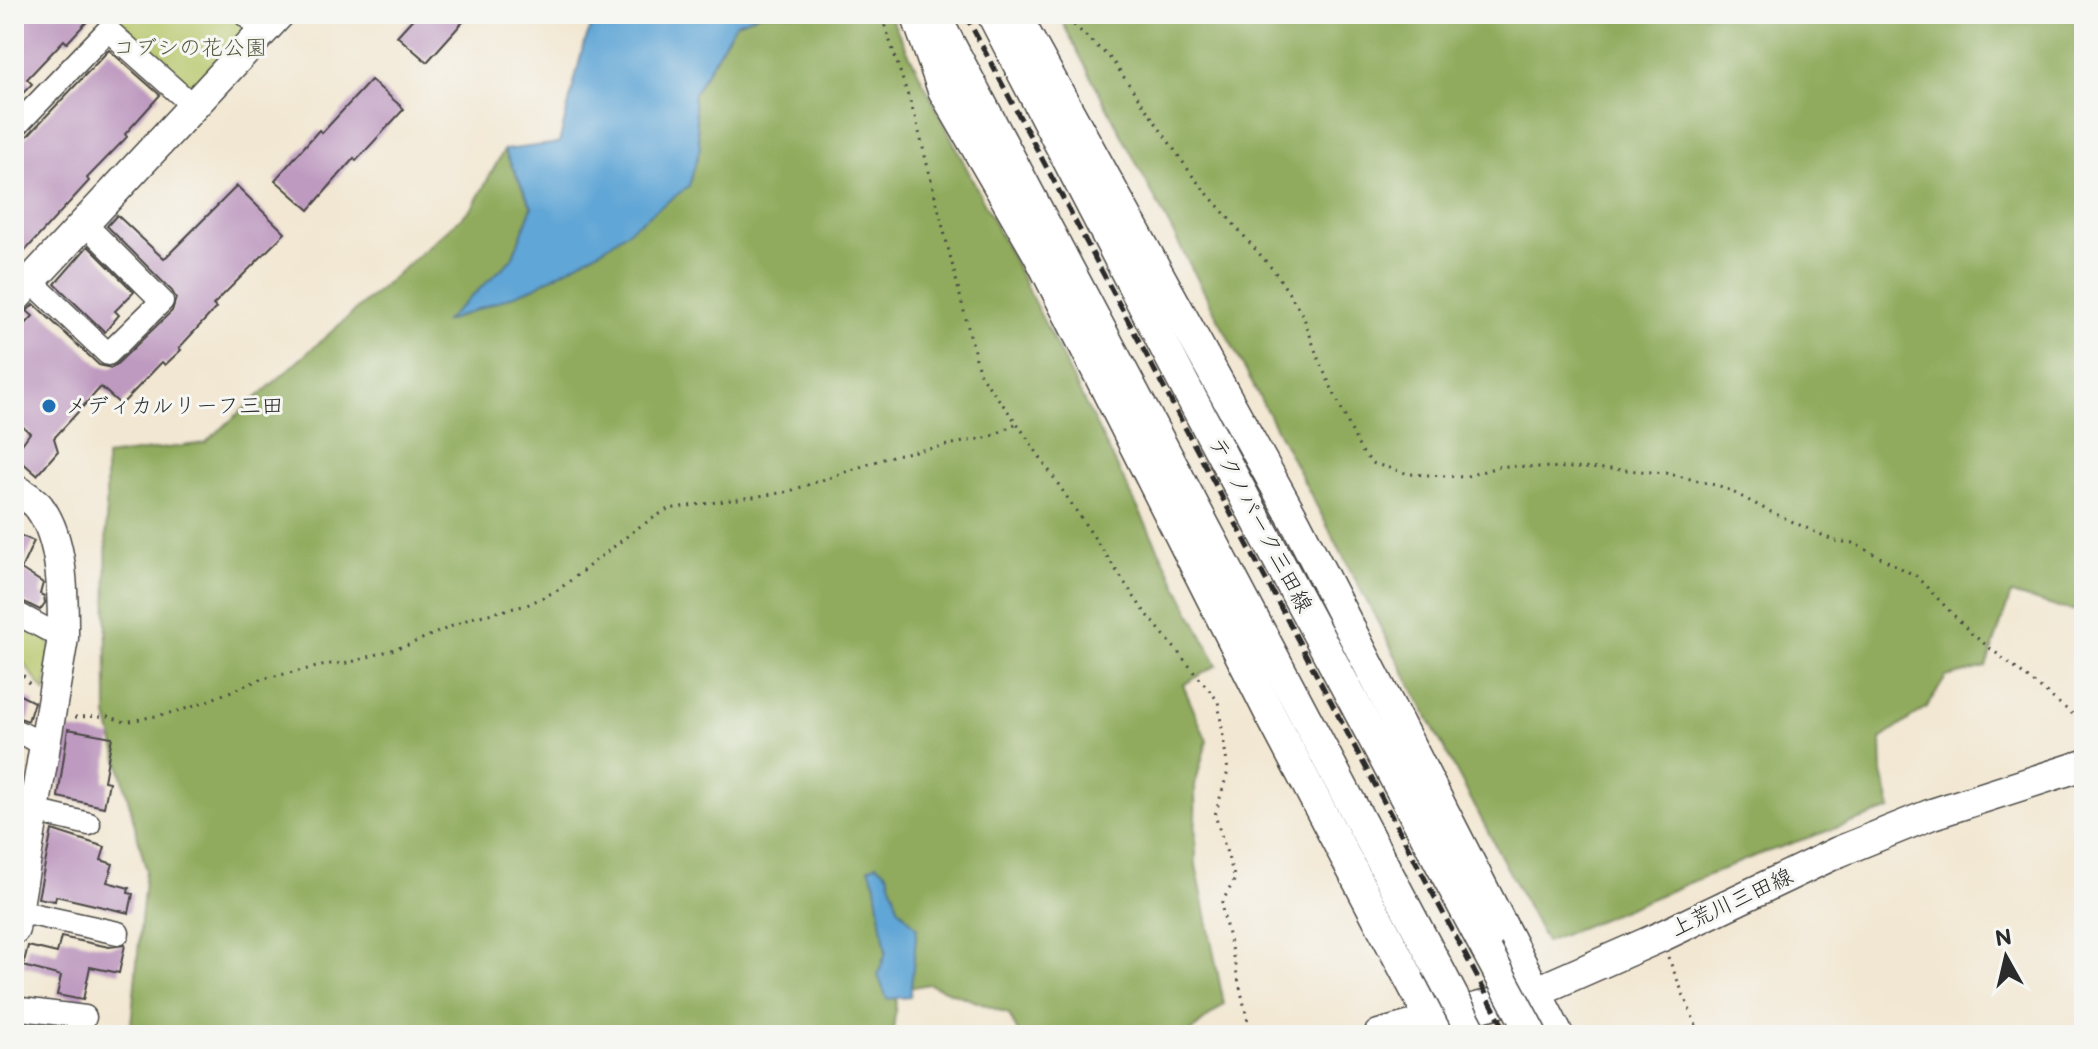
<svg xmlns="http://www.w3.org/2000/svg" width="2098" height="1049" viewBox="0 0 2098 1049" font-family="'Balsamiq Sans','Klee One',sans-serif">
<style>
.green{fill:#b6c669;stroke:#70784a;stroke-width:2}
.forest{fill:#90ab5d;stroke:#5e6b44;stroke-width:2}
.water{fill:#61a6d6;stroke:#466880;stroke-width:2}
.building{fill:#be9ac0}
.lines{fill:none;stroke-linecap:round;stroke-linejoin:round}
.street-casing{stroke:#494744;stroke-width:25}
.secondary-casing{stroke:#494744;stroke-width:33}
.path{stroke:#494744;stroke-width:3;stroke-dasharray:2 6;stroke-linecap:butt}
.street{stroke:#fff;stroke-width:22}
.secondary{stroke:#fff;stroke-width:30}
.rail{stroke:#2b2b2b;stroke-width:5;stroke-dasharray:12 6;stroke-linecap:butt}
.secondary-bridge-casing{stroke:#494744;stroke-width:33;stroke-linecap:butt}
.secondary-bridge{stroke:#fff;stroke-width:30}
.poi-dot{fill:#1f6fb2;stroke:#f6f6f2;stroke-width:3}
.labels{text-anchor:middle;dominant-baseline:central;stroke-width:6;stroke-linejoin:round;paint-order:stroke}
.park-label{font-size:22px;fill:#555a3e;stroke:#f6f6f2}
.poi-label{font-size:22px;fill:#2b2b2b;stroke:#f6f6f2;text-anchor:start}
.street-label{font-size:22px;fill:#2b2b2b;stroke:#f6f6f2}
</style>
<rect width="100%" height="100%" fill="#f6f6f2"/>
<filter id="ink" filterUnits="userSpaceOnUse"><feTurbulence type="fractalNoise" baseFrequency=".0125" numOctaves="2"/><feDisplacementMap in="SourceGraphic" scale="16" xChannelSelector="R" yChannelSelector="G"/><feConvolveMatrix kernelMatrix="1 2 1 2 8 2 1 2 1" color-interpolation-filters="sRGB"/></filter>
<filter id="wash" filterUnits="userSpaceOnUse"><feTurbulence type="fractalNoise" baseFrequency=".006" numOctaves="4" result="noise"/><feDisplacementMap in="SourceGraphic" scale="32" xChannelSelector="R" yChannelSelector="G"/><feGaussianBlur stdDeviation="1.8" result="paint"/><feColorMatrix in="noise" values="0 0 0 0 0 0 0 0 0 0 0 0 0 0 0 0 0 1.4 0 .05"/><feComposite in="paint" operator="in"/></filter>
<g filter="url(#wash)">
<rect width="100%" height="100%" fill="#f2e7d2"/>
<g class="green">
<polygon points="100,14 241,14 255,27 193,97"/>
<polygon points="14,621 44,637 51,645 45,692 14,650"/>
</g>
<g class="forest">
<polygon points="760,14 889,14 1217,665 1183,685 1207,741 1195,785 1196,865 1224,1004 1187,1035 1019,1035 1009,1014 929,984 897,990 893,1035 130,1035 146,869 107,716 106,456 205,443 472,208 504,150 532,207 512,259 447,320 533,288 606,247 700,148 693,95 736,23"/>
<polygon points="1058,14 2084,14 2084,612 2060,608 2011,594 1986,667 1946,677 1927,707 1881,739 1882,773 1891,809 1752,857 1546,942"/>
</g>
<g class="water">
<polygon points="596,14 760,14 736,23 693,95 700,148 689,186 606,247 533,288 444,322 512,259 532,207 504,150 559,143 583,47"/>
<polygon points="877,864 888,874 898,907 917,928 910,997 887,999 878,975 886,952 876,886 869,868"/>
</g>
<g id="blocks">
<g class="building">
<polygon points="14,14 94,14 67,43 64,40 27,79 32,84 14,102"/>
<polygon points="417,14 470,14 427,62 397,36"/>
<polygon points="109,50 160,95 125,134 127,137 87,178 89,181 14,263 14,168 22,158 14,150"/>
<polygon points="371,80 404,109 356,161 354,158 309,210 275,180 319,130 322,133"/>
<polygon points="237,186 285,233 213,305 216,308 179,348 181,350 165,365 162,362 121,405 101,387 54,438 58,451 37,475 14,455 30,433 14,419 14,337 33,316 27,311 34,304 99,365 111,368 117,364 172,311 176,298 172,291 107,226 117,215 164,259"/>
<polygon points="88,246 134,292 115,311 119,315 105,332 55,284"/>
<polygon points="14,533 34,541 21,569 43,583 40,594 44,596 45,603 40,610 14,597"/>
<polygon points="14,692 34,702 28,721 14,716"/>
<polygon points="68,729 112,737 104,781 109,782 104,807 58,797"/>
<polygon points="52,830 105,847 101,860 113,864 107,882 129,888 128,893 133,894 129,913 56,896 55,901 38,898"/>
<polygon points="61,937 109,947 125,945 119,973 90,967 83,1000 57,995 61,976 23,966 28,946 57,953"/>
<polygon points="26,1024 83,1031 93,1028 92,1035 25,1035"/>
</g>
</g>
</g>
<g filter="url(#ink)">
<use href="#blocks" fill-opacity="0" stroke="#494744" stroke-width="2"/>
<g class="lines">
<defs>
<g id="street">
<polyline points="244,14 263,31"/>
<polyline points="14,128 108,30 192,105"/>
<polyline points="31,281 108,354 162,301 85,224"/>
<polyline points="14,612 63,638"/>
<polyline points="14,730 44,744"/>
<polyline points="34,811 89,824"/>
<polyline points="17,911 118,933"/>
<polyline points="14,1008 85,1017"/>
</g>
<g id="secondary">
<polyline points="916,14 943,90 1038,254 1270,714 1439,1035"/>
<polyline points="934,14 1437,966"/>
<polyline points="992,14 1184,384 1487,951"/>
<polyline points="1015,14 1296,523 1558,1035"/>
<polyline points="14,299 279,14"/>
<path d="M14,488C22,494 34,500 39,507C64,540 63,598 63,638L14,929"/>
<polyline points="1379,1035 1535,992 1660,937 1838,852 1932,814 2084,765"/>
</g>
</defs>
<use href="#street" class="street-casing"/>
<use href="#secondary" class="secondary-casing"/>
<g class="path">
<polyline points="873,14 884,25"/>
<polyline points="1062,14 1112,60 1194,178 1275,272 1303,315 1319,361 1360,449 1372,463 1409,474 1464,477 1501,466 1611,469 1666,473 1723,487 1769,511 1835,541 1853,543 1916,576 1971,633 2084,723"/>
<polyline points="892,21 885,26 916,120 980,375 1017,423 1141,607 1218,701 1228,771 1215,815 1235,879 1221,904 1251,1035"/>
<polyline points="14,662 30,685"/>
<polyline points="75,717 107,716 125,722 166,714 192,707 261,679 331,664 348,663 408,645 471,618 527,605 558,590 639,527 668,509 787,492 895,455 990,437 1017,423"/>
<polyline points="1668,957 1700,1035"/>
</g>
<use href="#street" class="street"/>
<use href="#secondary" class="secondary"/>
<polyline class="rail" points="965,14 1508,1035"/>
<defs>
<g id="secondary-bridge">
<polyline points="1487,951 1532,1035"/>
<polyline points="1437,966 1473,1035"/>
</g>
</defs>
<use href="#secondary-bridge" class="secondary-bridge-casing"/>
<use href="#secondary-bridge" class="secondary-bridge"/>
</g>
</g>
<circle class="poi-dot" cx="49" cy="406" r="8"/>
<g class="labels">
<g class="park-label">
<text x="190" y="48">コブシの花公園</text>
</g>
<g class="poi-label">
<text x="65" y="406">メディカルリーフ三田</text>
</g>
<g class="street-label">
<text transform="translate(1260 525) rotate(62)">テクノパーク三田線</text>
<text transform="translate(1732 903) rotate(-25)">上荒川三田線</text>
</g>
</g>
<rect width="2098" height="1049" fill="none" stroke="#f6f6f2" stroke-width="48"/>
<g transform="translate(2006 957) rotate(352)" stroke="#f6f6f2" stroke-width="6" paint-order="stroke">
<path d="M0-6L14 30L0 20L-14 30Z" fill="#2b2b2b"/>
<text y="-12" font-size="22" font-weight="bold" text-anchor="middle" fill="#2b2b2b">N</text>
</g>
</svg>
